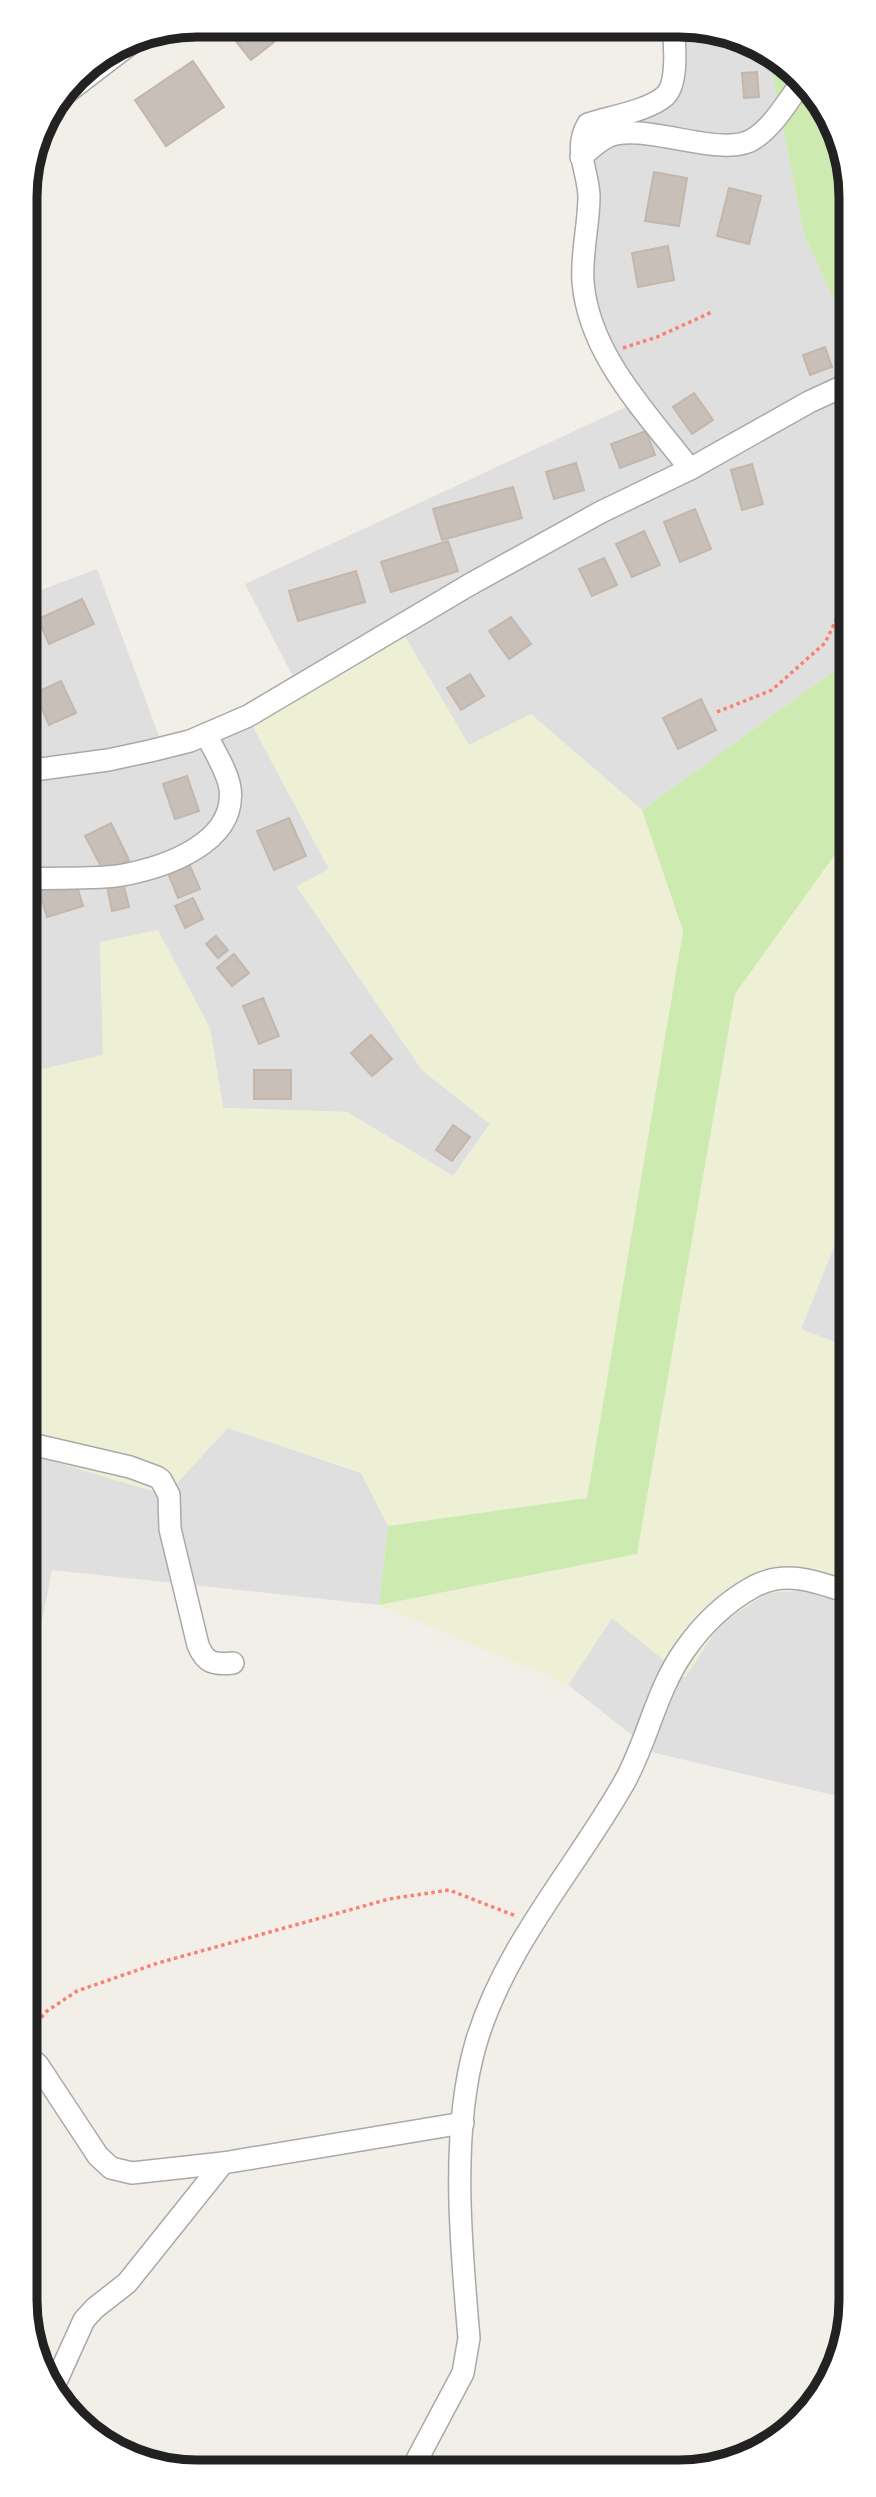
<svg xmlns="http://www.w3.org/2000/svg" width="876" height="2497" viewBox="0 0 876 2497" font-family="'PT Sans Narrow',sans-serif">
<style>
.residential{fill:#e0dfdf}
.farmland{fill:#eef0d5}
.grass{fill:#cdebb0}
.building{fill:#c7bfb8;stroke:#c4b6ab;stroke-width:2}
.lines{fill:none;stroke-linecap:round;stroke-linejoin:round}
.minor-casing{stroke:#a9a9a9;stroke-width:24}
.path{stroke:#fa8072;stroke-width:3.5;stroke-dasharray:3.5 3.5;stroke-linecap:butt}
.minor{stroke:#fff;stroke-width:21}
.rim{fill:none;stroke:#222;stroke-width:9}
</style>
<rect width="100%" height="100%" fill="#f2efe9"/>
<g class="residential">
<polygon points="678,35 770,62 804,235 842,316 848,312 849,660 642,810 531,715 469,746 403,634 301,692 245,584 641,400 609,355 587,271 587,157 599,132 673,104"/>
<polygon points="97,569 166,755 199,750 251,723 329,869 298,886 422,1070 490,1124 453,1176 347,1112 223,1108 210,1028 100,942 103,1055 26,1073 25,596"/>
<polygon points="840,1231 850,1235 850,1348 801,1329"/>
<polygon points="228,1428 361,1473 388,1526 379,1605 52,1570 34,1660 27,1658 27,1450"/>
<polygon points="807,1590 850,1603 850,1799 655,1753 568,1685 612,1618 720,1624 767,1593"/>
</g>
<g class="farmland">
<polygon points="403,633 469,745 531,714 642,810 683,931 587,1499 388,1526 361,1472 228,1428 166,1495 27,1454 26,1073 103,1055 100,942 158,930 210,1028 223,1108 347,1112 453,1176 490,1124 422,1070 297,887 329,869 251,723"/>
<polygon points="849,835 850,1235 840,1232 801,1329 850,1348 850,1603 807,1590 767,1593 720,1624 685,1678 612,1618 568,1685 379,1605 637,1554 735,994"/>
</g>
<g class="grass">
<polygon points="677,28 713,28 801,75 848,163 848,312 842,317 804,235 770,62 678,35"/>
<polygon points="849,660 849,835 735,994 637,1554 379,1605 388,1526 587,1498 683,931 642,810"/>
</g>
<g class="building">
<polygon points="231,25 260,25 274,42 251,60 226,29"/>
<polygon points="193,61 224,107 166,146 135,100"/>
<polygon points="757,72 759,97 744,98 742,73"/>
<polygon points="654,172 687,178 679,226 645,221"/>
<polygon points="729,188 761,196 749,244 717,236"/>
<polygon points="668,246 674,280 638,287 632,253"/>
<polygon points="825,347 832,367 810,375 803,355"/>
<polygon points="694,393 713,420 692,434 673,407"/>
<polygon points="646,431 655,455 620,468 611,444"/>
<polygon points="576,463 584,490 554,499 546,472"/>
<polygon points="752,464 763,504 742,510 731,470"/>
<polygon points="513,487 522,518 442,540 433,509"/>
<polygon points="695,509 711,549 680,562 664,522"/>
<polygon points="644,531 660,565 632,577 616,544"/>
<polygon points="448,541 458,571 391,592 381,562"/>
<polygon points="604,558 617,585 592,596 579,569"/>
<polygon points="356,571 365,602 298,621 289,591"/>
<polygon points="82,599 94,624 49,644 38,619"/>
<polygon points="511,617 531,644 509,659 489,631"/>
<polygon points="470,674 484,696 461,710 447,688"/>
<polygon points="61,681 76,713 49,725 35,693"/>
<polygon points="701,699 716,730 678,749 663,718"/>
<polygon points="187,776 199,811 175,819 163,784"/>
<polygon points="289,818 306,856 274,870 257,831"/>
<polygon points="111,823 129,860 104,872 85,836"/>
<polygon points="189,864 200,889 178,898 168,873"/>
<polygon points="75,880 83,906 47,917 39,891"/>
<polygon points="123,882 129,907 112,911 107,886"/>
<polygon points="193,898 203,919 185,928 175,906"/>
<polygon points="216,936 228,950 218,958 206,944"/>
<polygon points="234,954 249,973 232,986 217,968"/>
<polygon points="263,998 279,1036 259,1044 243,1006"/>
<polygon points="371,1035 392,1059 372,1076 351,1053"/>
<rect x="254" y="1070" width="37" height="29"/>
<polygon points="453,1125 470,1137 452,1161 436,1150"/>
</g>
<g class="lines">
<defs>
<g id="minor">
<path d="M673,28C675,45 678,84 665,96C648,111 609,117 588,124C573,149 588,170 589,196C589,225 581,253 583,282C589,355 647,413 690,469"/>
<polyline points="61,97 142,35"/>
<path d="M581,157C589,150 597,142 607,137C642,120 724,161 755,138C776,124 788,99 804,80"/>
<polyline points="26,771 108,760 150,751 190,741 248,716 469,585 601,512 690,469 809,402 848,384"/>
<path d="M26,879C56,877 95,880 123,875C165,867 237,843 230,788C227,770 214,751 206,734"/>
<path d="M27,1443L130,1467L157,1477L161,1480L169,1495L170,1529L198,1645C205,1663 214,1665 233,1663"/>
<polyline points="28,2056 38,2065 98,2156 111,2168 132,2173 223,2163 463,2123"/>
<polyline points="55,2384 84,2320 95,2308 127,2283 223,2163"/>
<path d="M412,2469L463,2373L469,2338C461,2247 450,2131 476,2043C505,1945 576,1868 625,1781C648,1739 656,1691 684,1651C702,1625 726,1602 753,1587C786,1569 818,1582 850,1593"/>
</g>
</defs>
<use href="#minor" class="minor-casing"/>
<g class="path">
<polyline points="623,348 657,337 712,312"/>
<polyline points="717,712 772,690 825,643 849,593"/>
<polyline points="27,2033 47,2011 77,1991 158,1963 389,1899 449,1890 516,1916"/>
</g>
<use href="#minor" class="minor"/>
</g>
<path d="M0 0H876V2497H0ZM197 37H679A160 160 0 0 1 839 197V2300A160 160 0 0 1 679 2460H197A160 160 0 0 1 37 2300V197A160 160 0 0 1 197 37Z" fill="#fff" fill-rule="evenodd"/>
<path class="rim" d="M197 37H679A160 160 0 0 1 839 197V2300A160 160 0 0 1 679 2460H197A160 160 0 0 1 37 2300V197A160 160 0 0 1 197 37Z"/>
</svg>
